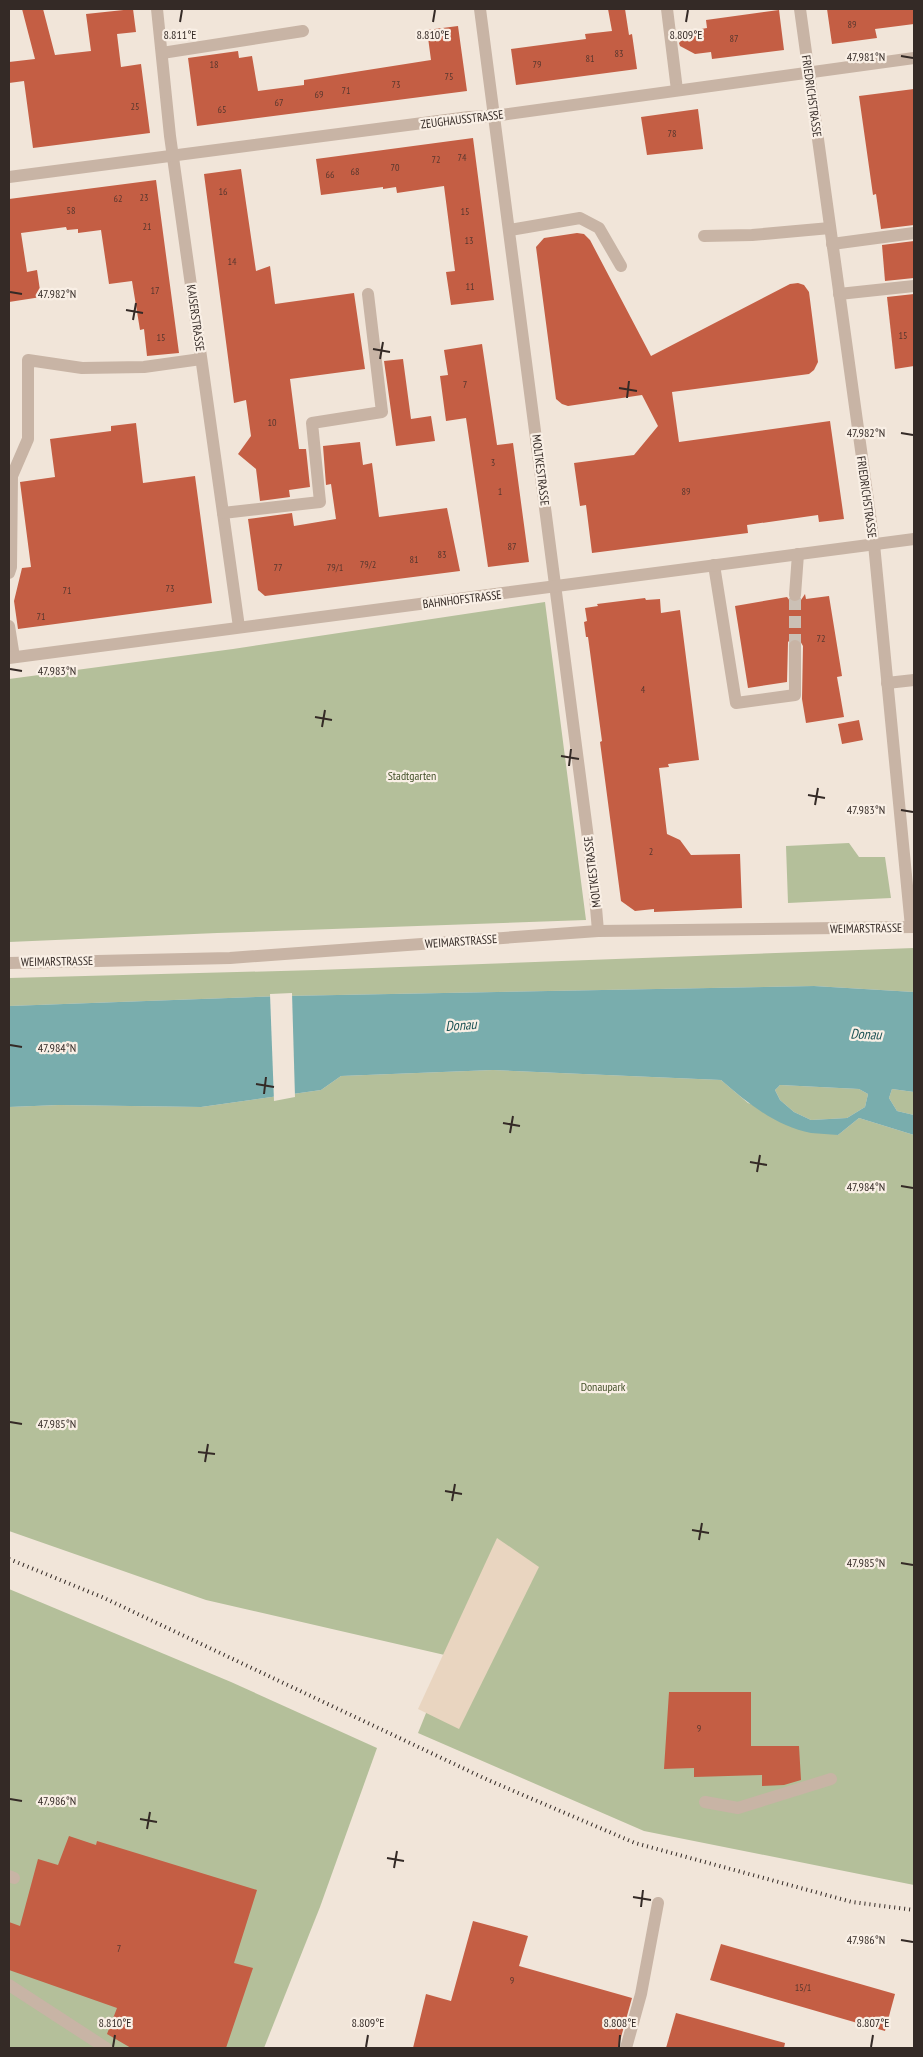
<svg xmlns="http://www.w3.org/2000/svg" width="923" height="2057" viewBox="0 0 923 2057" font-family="'PT Sans Narrow',sans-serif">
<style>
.green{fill:#b4bf9a}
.plaza{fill:#e9d5c0}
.water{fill:#79adad;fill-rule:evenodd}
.pier{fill:#f1e5d9}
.building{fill:#c45e44}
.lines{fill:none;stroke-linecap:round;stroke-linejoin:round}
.minor-tunnel{stroke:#cbc0b5;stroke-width:12;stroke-dasharray:12 6;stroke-linecap:butt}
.minor{stroke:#c8b4a5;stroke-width:12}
.rail{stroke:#342a26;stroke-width:4;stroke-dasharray:1 4;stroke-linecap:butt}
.ticks{fill:none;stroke:#342a26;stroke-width:2}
.labels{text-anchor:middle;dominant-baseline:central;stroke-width:4.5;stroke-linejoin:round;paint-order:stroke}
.number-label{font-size:10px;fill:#58372e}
.street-label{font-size:12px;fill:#342a26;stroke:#f9efe5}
.park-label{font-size:12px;fill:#45522b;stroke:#f9efe5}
.water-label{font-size:14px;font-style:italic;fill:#1d5355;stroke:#f9efe5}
.ticks-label{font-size:12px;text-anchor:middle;fill:#342a26;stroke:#f9efe5;stroke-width:4.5;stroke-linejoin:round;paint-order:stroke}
</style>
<rect width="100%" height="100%" fill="#f1e5d9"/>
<g class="green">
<polygon points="545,602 586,920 217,933 9,942 9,679 233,649"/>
<polygon points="849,843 859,857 885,857 891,898 788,903 786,846"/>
<polygon points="914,948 914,992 814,986 284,996 9,1006 9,978 317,970"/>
<polygon points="493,1070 721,1080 748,1103 838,1135 859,1118 914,1135 914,1885 644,1831 418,1733 449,1656 206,1600 9,1531 9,1107 59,1105 201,1107 321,1090 341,1076"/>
<polygon points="780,1085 859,1089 868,1094 865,1107 847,1118 811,1120 794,1112 780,1100 775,1090"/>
<polygon points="892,1089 914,1092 914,1115 897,1111 889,1098"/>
<polygon points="9,1589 231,1682 377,1748 320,1907 264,2048 9,2048"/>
</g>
<polygon class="plaza" points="497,1538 539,1567 459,1729 418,1709"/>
<path class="water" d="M814,986L914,992V1092L892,1089L889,1098L897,1111L914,1115V1135L859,1118L838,1135C829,1134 820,1134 811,1133C777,1127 746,1102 721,1080L493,1070L341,1076L321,1090L201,1107L59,1105L9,1107V1006L284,996ZM780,1085L859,1089L868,1094L865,1107L847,1118L811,1120L794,1112L780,1100L775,1090Z"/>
<polygon class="pier" points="292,993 295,1097 274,1101 270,994"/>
<g class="building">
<polygon points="22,9 43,9 55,55 91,51 86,14 133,9 136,32 117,34 121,67 141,64 150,133 33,148 24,81 9,83 9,62 35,59"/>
<polygon points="608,9 625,9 629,35 632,34 637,69 516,85 511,49 586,39 585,34 612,31"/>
<polygon points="827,9 914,9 914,24 875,29 877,38 832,44"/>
<polygon points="779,10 784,50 712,59 711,52 695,54 680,46 679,43 690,31 707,28 706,20"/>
<polygon points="458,26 467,91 197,126 188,58 238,51 239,58 252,56 258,91 304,85 304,80 431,60 427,30"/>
<polygon points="914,89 914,225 881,229 876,194 873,195 859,96"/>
<polygon points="698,109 703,149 647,155 641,117"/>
<polygon points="473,138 494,300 451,305 446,272 455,271 444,186 397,193 396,187 383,189 383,187 321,195 316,159"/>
<polygon points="241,169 256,271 270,266 275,304 354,293 365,369 290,379 299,449 306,449 310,487 289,490 290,497 260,501 256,469 238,454 251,436 246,400 234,403 204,174"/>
<polygon points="156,180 179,353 147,356 144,329 140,330 132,281 109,284 101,230 78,233 78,229 67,230 66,227 21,233 27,272 37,270 41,297 9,302 9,199"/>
<polygon points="577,233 584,234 590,240 651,356 790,284 798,283 804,285 809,292 818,362 814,370 809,374 672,392 679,442 830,421 844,519 819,522 818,515 747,525 748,533 592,553 586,505 580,506 574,463 634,455 658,426 642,395 568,406 562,404 556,399 536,247 544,238"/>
<polygon points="914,241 914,278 885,281 882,245"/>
<polygon points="914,294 914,366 895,369 887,297"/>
<polygon points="482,344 497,445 513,443 529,562 488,567 466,418 446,421 440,376 448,375 444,350"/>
<polygon points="403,359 411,419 431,416 435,441 396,446 384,361"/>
<polygon points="136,423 143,483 195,476 212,603 18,629 14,601 22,568 31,567 20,482 55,477 50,439 111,431 111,426"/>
<polygon points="360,442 363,465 372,463 379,517 447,508 460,571 265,596 258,590 248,519 292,513 294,526 336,519 331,484 326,485 323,446"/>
<polygon points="805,594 806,599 829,596 842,676 837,677 844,717 806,723 802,699 803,646 799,639 791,639 788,642 787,682 748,688 735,606 787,597 790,601 795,603 801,600"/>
<polygon points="645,598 646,600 660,599 661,613 680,610 699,760 668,764 669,767 659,768 667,834 680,840 691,855 740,854 742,908 654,912 654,909 635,911 621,901 600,742 602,741 588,637 586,637 584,622 587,621 585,608 598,606 597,604"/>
<polygon points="859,720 863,740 842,744 838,724"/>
<polygon points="669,1692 751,1692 751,1746 799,1746 801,1780 784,1785 762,1786 762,1775 694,1777 694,1768 664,1769"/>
<polygon points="69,1836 96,1845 97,1841 257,1890 234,1963 253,1968 226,2048 131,2048 107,2034 117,2008 9,1970 9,1922 20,1926 38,1859 58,1865"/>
<polygon points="473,1921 528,1936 519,1966 632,1998 618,2048 413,2048 426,1994 451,2001"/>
<polygon points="721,1944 895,1994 885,2031 710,1980"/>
<polygon points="676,2013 785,2043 784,2048 666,2048"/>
</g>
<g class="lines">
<polyline class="minor-tunnel" points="795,646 795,595"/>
<g class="minor">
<polyline points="157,9 170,136 239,627"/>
<polyline points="480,9 594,884 598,931"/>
<polyline points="667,9 677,90"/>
<polyline points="800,9 874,544 911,927"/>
<polyline points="162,53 303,31"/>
<polyline points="9,177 469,117 494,116 914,58"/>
<polyline points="510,230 580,218 599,228 621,266"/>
<polyline points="704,236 752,235 830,228"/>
<polyline points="832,244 914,233"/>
<polyline points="839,294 914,286"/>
<polyline points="223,513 320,502 312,423 382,412 368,294"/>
<polyline points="714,565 736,703 795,695 795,646"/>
<polyline points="9,573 11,567 12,476 28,439 28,360 82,368 144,367 201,359"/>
<polyline points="795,595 798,554"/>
<polyline points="9,626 14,657"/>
<polyline points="9,658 914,539"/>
<polyline points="887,683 914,680"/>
<polyline points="9,963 230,958 598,931 914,927"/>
<polyline points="705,1802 738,1808 831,1779"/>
<polyline points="9,1876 14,1878"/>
<polyline points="9,1985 106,2048"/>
<polyline points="626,2048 641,1994 658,1903"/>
</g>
<polyline class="rail" points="9,1559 102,1597 488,1780 635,1843 852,1902 914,1910"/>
</g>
<path class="ticks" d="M180,22L182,10M433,22L435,10M686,22L688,10M901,56L913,58M10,292L22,294M126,310L143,313M133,320L136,303M373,349L390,352M380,359L383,342M619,388L637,391M627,398L629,381M901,433L913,435M10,669L22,671M315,717L332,720M322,727L325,710M561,756L579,759M569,766L571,749M808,795L825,798M815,805L818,788M901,810L913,812M10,1045L22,1047M256,1084L274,1087M264,1094L266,1077M503,1123L520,1126M510,1133L513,1116M750,1162L767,1165M757,1172L760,1155M901,1186L913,1188M10,1422L22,1424M198,1452L215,1454M205,1462L208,1444M445,1491L462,1494M452,1501L455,1484M692,1530L709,1533M699,1540L702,1523M901,1563L913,1565M10,1799L22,1801M140,1819L157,1822M147,1829L150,1812M387,1858L404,1861M394,1868L397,1851M633,1897L651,1900M641,1907L643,1890M901,1940L913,1942M113,2047L115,2035M366,2047L368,2035M619,2047L620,2035M871,2047L873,2035"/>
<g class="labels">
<g class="number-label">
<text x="852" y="24">89</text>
<text x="734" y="38">87</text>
<text x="619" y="53">83</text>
<text x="590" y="58">81</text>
<text x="214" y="64">18</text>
<text x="537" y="64">79</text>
<text x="449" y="76">75</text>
<text x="396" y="84">73</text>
<text x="346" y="90">71</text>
<text x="319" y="94">69</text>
<text x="279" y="102">67</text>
<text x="135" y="106">25</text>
<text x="222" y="109">65</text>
<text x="672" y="133">78</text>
<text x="462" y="157">74</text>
<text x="436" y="159">72</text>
<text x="395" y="167">70</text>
<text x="355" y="171">68</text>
<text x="330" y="174">66</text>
<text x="223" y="191">16</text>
<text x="144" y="197">23</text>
<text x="118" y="198">62</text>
<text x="71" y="210">58</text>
<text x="465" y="211">15</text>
<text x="147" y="226">21</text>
<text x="469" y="240">13</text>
<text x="232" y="261">14</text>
<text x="470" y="286">11</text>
<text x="155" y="290">17</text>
<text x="903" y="335">15</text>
<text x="161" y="337">15</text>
<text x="465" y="384">7</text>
<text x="272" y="422">10</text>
<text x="493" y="462">3</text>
<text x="500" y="491">1</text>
<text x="686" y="491">89</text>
<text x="512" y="546">87</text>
<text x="442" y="554">83</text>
<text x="414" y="559">81</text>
<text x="368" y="564">79/2</text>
<text x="278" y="567">77</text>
<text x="335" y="567">79/1</text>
<text x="170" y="588">73</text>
<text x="67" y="590">71</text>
<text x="41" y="616">71</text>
<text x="821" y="638">72</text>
<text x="643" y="689">4</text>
<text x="651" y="851">2</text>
<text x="699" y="1728">9</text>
<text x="119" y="1948">7</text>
<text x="512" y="1980">9</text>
<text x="803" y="1987">15/1</text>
</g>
<g class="street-label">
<text transform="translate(812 96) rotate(82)">FRIEDRICHSTRASSE</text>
<text transform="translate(462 119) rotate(-7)">ZEUGHAUSSTRASSE</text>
<text transform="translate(196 318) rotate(82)">KAISERSTRASSE</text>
<text transform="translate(541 470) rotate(83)">MOLTKESTRASSE</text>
<text transform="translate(867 497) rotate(82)">FRIEDRICHSTRASSE</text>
<text transform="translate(462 599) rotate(-7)">BAHNHOFSTRASSE</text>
<text transform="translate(592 872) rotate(-97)">MOLTKESTRASSE</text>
<text transform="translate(866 928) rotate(-1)">WEIMARSTRASSE</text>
<text transform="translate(461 941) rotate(-4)">WEIMARSTRASSE</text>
<text transform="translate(57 961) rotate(-1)">WEIMARSTRASSE</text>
</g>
<g class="park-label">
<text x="412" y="775">Stadtgarten</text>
<text x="603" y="1386">Donaupark</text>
</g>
<g class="water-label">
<text transform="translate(461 1025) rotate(-4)">Donau</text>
<text transform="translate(866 1034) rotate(2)">Donau</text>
</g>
</g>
<g class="ticks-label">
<text x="180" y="39">8.811°E</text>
<text x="433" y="39">8.810°E</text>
<text x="686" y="39">8.809°E</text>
<text x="866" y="61">47.981°N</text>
<text x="57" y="298">47.982°N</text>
<text x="866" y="437">47.982°N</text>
<text x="57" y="675">47.983°N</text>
<text x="866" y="814">47.983°N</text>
<text x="57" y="1052">47.984°N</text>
<text x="866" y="1191">47.984°N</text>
<text x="57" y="1428">47.985°N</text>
<text x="866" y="1567">47.985°N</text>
<text x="57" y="1805">47.986°N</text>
<text x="866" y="1944">47.986°N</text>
<text x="115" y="2027">8.810°E</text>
<text x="368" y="2027">8.809°E</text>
<text x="620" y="2027">8.808°E</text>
<text x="873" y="2027">8.807°E</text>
</g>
<rect width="923" height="2057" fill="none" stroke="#342a26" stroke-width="20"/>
</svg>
